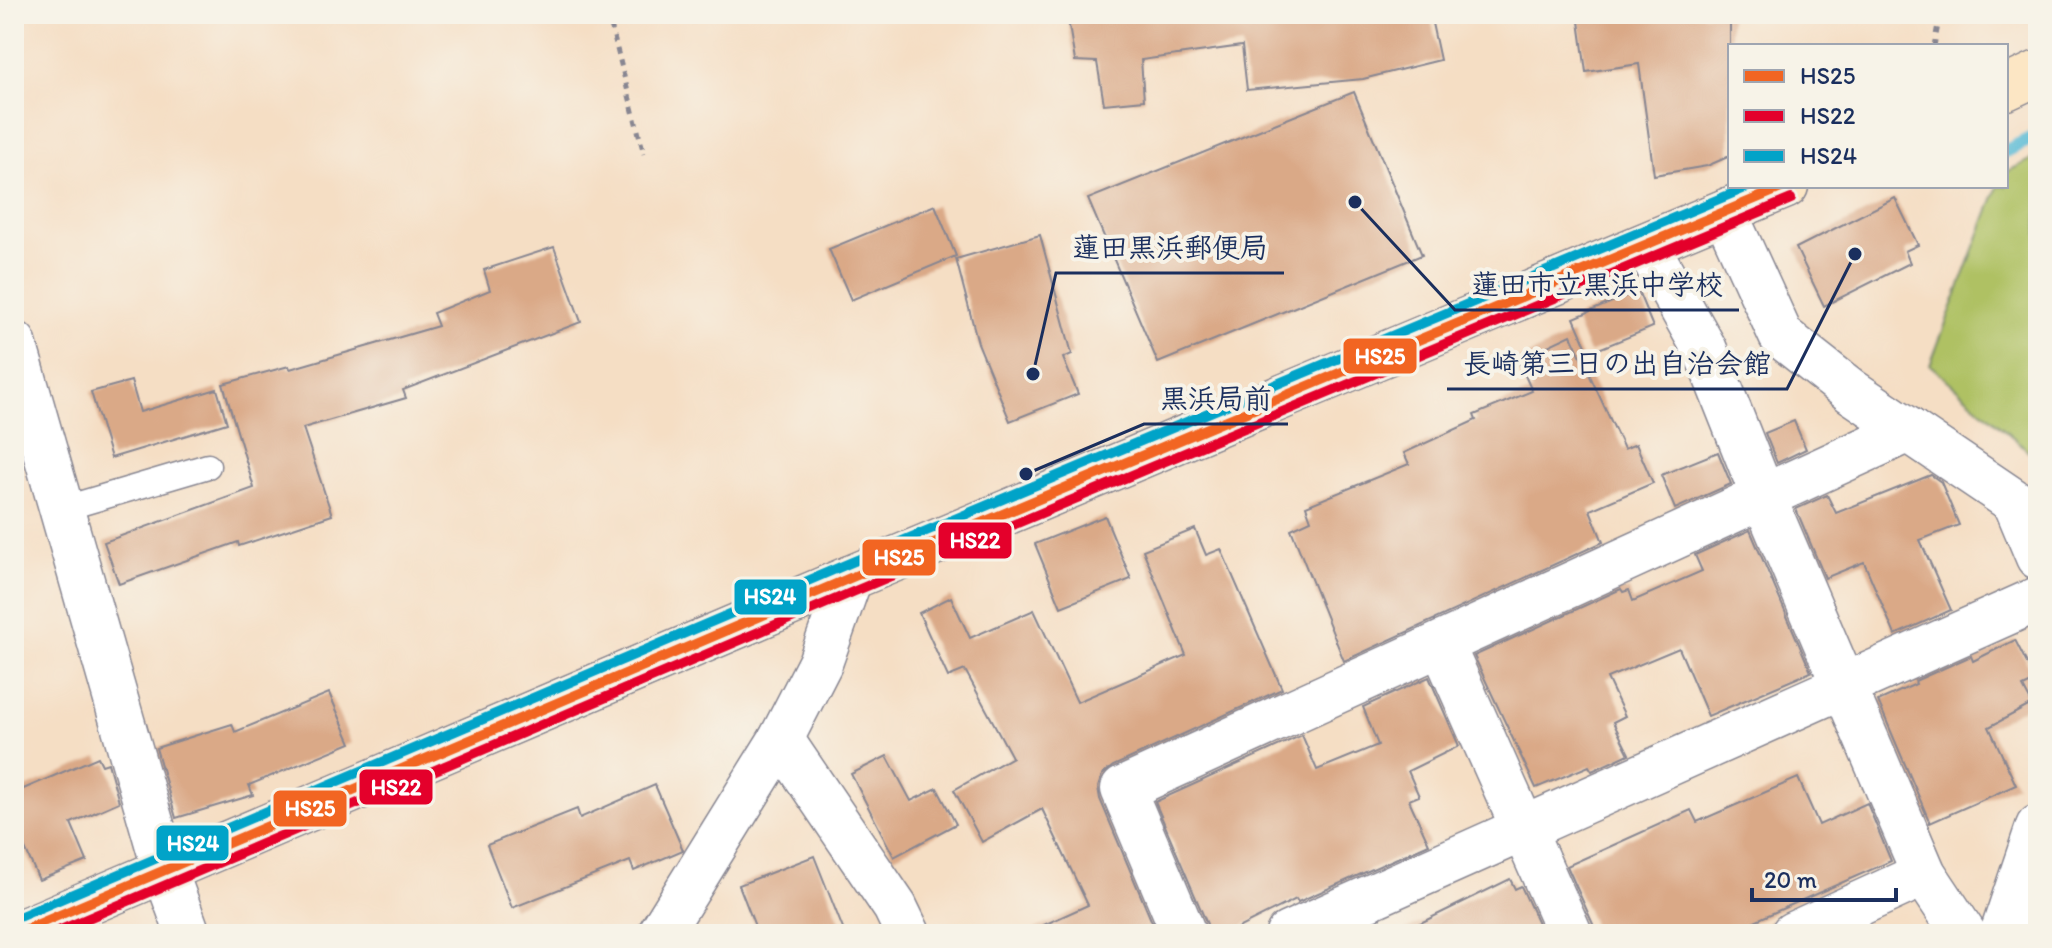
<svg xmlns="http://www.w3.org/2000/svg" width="2052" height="948" viewBox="0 0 2052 948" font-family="Itim,'Klee One',sans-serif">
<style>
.green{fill:#afc164;stroke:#657861;stroke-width:2}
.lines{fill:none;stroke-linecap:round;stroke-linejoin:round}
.stream{stroke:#57bad5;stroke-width:14}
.building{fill:#daa987}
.service-casing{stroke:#888691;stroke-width:27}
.minor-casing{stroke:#888691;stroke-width:47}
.secondary-casing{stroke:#888691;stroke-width:47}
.path{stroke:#888691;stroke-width:5;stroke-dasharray:6 6;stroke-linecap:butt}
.service{stroke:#fff;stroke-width:24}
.minor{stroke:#fff;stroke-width:44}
.secondary{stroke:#fce6c4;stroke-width:44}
.bus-1-casing{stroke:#f7f3e8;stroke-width:16}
.bus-2-casing{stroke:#f7f3e8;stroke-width:16}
.bus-3-casing{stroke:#f7f3e8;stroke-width:16}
.bus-1{stroke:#f26522;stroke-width:10}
.bus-2{stroke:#e4002b;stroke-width:10}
.bus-3{stroke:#01a3c8;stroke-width:10}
.leader{fill:none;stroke:#1b2f5e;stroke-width:3}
.callout-dot{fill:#1b2f5e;stroke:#f7f3e8;stroke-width:3}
.callout-label{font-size:28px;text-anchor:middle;font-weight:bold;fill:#1b2f5e;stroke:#f7f3e8;stroke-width:8;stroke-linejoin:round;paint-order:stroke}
.line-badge{stroke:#f7f3e8;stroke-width:3}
.badge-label{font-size:22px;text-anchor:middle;font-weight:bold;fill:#fff}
</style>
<rect width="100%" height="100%" fill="#f7f3e8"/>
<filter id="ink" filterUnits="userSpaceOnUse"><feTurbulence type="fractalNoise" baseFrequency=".0125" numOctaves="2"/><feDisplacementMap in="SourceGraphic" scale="16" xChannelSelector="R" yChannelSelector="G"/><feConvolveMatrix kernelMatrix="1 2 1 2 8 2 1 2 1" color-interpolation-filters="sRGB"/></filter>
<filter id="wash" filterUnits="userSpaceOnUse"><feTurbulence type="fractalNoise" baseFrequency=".006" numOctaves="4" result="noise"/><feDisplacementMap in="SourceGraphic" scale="32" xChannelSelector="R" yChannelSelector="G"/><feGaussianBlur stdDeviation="1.8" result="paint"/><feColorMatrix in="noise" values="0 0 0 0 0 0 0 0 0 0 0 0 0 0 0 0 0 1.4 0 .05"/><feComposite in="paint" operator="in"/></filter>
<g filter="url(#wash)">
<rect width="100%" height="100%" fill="#f5dec4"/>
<polygon class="green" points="2038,156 2038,459 1930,365 1998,186 2006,186 2006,172"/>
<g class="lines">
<polyline class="stream" points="2006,151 2038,135"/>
</g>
<g id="blocks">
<g class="building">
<polygon points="1067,14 1430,14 1440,60 1363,79 1247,90 1242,46 1141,60 1144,100 1104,104 1097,62 1075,61"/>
<polygon points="1578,14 1730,14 1730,156 1707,166 1654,175 1639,64 1586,72"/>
<polygon points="1354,92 1422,255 1158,363 1088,199"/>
<polygon points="1895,198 1918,245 1905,251 1910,263 1824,306 1796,248"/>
<polygon points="935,205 956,256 851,300 829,249"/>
<polygon points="1040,235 1072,354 1063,358 1078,394 1010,421 978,343 956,259"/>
<polygon points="554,247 581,322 403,390 406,398 303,428 332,515 239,546 238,542 119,584 104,542 254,488 223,384 289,366 290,369 438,326 433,313 490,290 484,270"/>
<polygon points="1638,291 1653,327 1589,353 1574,318"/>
<polygon points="1571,335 1624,449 1636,444 1653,483 1590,510 1603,542 1344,661 1291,529 1311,520 1306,506 1409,464 1404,453 1476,420 1474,415 1532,391 1518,360"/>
<polygon points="131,381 140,412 217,389 227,423 111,458 91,392"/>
<polygon points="1794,421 1806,449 1777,463 1765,433"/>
<polygon points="1718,452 1731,484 1675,509 1661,475"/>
<polygon points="1931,475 1941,482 1959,525 1920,540 1951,610 1895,635 1864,562 1825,578 1796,509 1827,495 1836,513"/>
<polygon points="1105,516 1131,579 1061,607 1035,544"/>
<polygon points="1195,529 1206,555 1221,549 1282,689 1113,766 1102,775 1098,787 1100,799 1157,934 1024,934 1088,905 1042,809 982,842 954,790 1012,757 965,670 948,677 919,613 951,597 970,638 1034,610 1077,702 1186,655 1143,550"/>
<polygon points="1750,530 1811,672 1708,716 1679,648 1607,678 1625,716 1613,722 1629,754 1592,771 1589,766 1536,788 1474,656 1621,589 1623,592 1629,590 1633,601 1702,571 1695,555"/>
<polygon points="2015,640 2036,681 2023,687 2032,704 1989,727 2016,785 1930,823 1878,701 1916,684 1915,681 1971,656 1973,661"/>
<polygon points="1429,677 1459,746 1408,771 1419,796 1409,800 1429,844 1298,902 1296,899 1226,934 1208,934 1207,924 1155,802 1302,735 1317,770 1378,745 1363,707"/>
<polygon points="329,693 351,743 249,785 253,795 176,818 156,748 232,724 235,732"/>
<polygon points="887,756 911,801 937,788 956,824 894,857 851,774"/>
<polygon points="98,757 102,765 108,763 119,802 71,823 87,861 39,880 14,824 14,793"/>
<polygon points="1798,778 1819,825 1867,803 1891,861 1725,934 1595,934 1593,924 1567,866 1691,810 1697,822"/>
<polygon points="655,785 683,850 634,871 630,861 512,908 487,845 577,809 580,818"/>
<polygon points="814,856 845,934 758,934 739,885"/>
<polygon points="1510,879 1515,889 1521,886 1543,934 1398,934"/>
</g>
</g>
</g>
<g filter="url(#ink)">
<use href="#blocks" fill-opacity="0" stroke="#888691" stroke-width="2"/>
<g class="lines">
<defs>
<polyline id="service" points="62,509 208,466"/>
<g id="minor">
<polyline points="1725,213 1781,336 1851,391 2015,502 2038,557"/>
<polyline points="1647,246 1705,350 1763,496 1924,874 1964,934"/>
<polyline points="14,343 165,871 188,934"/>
<polyline points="1442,645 1570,934"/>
<polyline points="781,739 895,907 908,934"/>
<polyline points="660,934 781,739 820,663 850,578"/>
<polyline points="1184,934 1123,789 1909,430"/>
<polyline points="1288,934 2038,599"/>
<polyline points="1793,934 1924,874"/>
<polyline points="2002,934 2038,827"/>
</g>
<g id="secondary">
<polyline points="2006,88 2038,73"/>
<polyline points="15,934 850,578 1786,186"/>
</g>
</defs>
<use href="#service" class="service-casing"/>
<use href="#minor" class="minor-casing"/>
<use href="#secondary" class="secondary-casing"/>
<g class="path">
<polyline points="608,14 644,154"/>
<polyline points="1934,46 1940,14"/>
</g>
<use href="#service" class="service"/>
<use href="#minor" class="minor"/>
<use href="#secondary" class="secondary"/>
<defs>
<polyline id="bus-1" points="15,934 850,578 1786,186"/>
<polyline id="bus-2" points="51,934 855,591 1791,199"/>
<polyline id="bus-3" points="14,919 845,565 1750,186"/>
</defs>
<use href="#bus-1" class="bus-1-casing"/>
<use href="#bus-2" class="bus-2-casing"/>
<use href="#bus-3" class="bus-3-casing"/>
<use href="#bus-1" class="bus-1"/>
<use href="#bus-2" class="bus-2"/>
<use href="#bus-3" class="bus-3"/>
</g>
</g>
<path class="leader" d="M1033 374L1056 273H1284M1355 202L1455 310H1739M1855 254L1787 389H1447M1026 474L1144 424H1288"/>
<g class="callout-dot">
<circle cx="1033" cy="374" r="8"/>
<circle cx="1355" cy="202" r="8"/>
<circle cx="1855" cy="254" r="8"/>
<circle cx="1026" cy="474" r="8"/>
</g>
<g class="callout-label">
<text x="1170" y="257">蓮田黒浜郵便局</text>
<text x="1597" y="294">蓮田市立黒浜中学校</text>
<text x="1617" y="373">長崎第三日の出自治会館</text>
<text x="1216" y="408">黒浜局前</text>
</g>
<g class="line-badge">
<rect x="1342" y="337" width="76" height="38" rx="8" fill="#f26522"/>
<rect x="937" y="521" width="76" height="39" rx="8" fill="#e4002b"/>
<rect x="861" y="538" width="76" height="39" rx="8" fill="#f26522"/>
<rect x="733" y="578" width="75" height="38" rx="8" fill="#01a3c8"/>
<rect x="358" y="768" width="76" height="38" rx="8" fill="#e4002b"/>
<rect x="272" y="789" width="76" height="39" rx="8" fill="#f26522"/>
<rect x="155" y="824" width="75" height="38" rx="8" fill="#01a3c8"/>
</g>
<g class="badge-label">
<text x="1380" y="364">HS25</text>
<text x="975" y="548">HS22</text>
<text x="899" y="565">HS25</text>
<text x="770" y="604">HS24</text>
<text x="396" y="795">HS22</text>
<text x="310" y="816">HS25</text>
<text x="193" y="851">HS24</text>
</g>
<rect width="2052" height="948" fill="none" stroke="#f7f3e8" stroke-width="48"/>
<rect x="1728" y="44" width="280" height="144" fill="#f7f3e8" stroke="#9fa5b1" stroke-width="2"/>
<rect x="1744" y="70" width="40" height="12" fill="#f26522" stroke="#9fa5b1" stroke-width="2"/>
<text x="1800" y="84" font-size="24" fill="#1b2f5e">HS25</text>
<rect x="1744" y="110" width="40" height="12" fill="#e4002b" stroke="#9fa5b1" stroke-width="2"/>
<text x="1800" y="124" font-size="24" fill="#1b2f5e">HS22</text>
<rect x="1744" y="150" width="40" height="12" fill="#01a3c8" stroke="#9fa5b1" stroke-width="2"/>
<text x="1800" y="164" font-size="24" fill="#1b2f5e">HS24</text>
<path d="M1752 888v12h144v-12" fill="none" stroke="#1b2f5e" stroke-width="4"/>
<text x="1764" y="888" font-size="24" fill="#1b2f5e" stroke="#f7f3e8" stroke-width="6" paint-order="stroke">20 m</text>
</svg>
